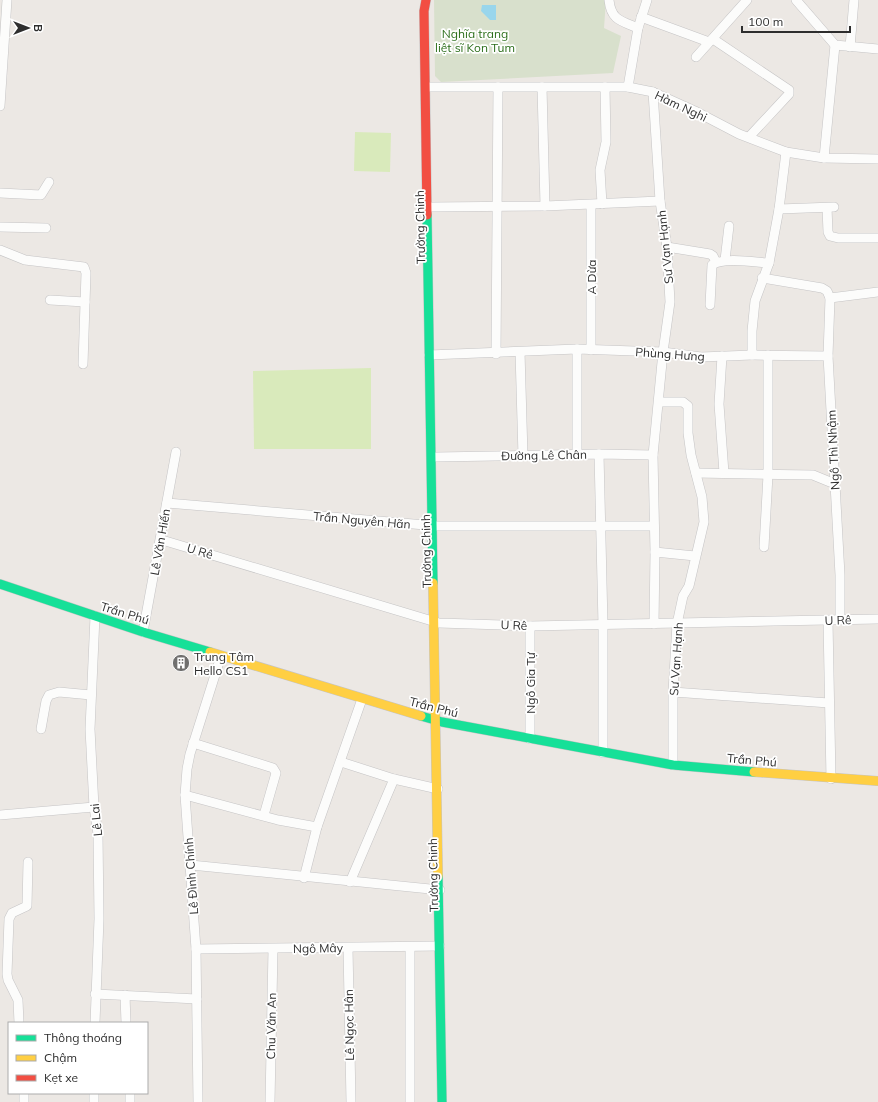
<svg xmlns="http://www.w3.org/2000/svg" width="878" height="1102" viewBox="0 0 878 1102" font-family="Mulish,sans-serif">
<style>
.cemetery{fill:#d8e0cc}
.pitch{fill:#d9eabb}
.water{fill:#99d6ec}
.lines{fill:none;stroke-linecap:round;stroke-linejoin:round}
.street-casing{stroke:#c5c4c5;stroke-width:10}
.fast-casing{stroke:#c5c4c5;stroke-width:10}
.slow-casing{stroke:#c5c4c5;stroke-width:10}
.jam-casing{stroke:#c5c4c5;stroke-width:10}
.street{stroke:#fcfcfb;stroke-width:9}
.fast{stroke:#16e098;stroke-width:9}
.slow{stroke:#ffcf43;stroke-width:9}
.jam{stroke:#f24e42;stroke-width:9}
.labels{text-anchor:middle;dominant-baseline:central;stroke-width:3.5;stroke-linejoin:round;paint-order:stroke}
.park-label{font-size:12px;fill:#2c6e1b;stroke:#fff}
.street-label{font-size:12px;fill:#2e2e2e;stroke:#fff}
.poi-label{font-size:12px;fill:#2e2e2e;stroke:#fff;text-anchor:start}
</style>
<rect width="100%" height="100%" fill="#ece8e4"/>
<polygon class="cemetery" points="434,0 606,0 604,28 621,36 613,73 441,82 435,76"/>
<g class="pitch">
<polygon points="355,132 391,133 390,172 354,171"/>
<polygon points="371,368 371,449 254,449 253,371"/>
</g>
<polygon class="water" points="482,5 496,5 496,20 490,20 481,11"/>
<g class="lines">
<defs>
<g id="street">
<path d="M609,0C611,20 621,21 638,28"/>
<polyline points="796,0 835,45 878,49"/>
<polyline points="641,17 709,42"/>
<polyline points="713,39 789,90 789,94 749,137"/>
<polyline points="850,47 854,0"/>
<polyline points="696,57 747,0"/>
<polyline points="430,87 628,87 653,92 695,111 739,134 786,152 824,158 878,159"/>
<polyline points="542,87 545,206"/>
<polyline points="628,87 638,28 647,0"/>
<polyline points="653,92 660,201 667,247 670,302 663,352 653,455 655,552 695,556"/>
<polyline points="0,106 7,0"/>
<polyline points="824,158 835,45"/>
<polyline points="0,193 41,195 49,182"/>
<polyline points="602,204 600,170 606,142 605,87"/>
<polyline points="432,207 545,206 660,201"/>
<polyline points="827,208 828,232 830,236 838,238 878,238"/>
<polyline points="779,209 834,207"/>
<polyline points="0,227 46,228"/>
<polyline points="667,247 710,254 713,256 716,262"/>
<polyline points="0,250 25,260 84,267 86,273 83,364"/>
<polyline points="725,260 729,226"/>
<polyline points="762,278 822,288 827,291 830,298 828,356"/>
<polyline points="830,298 878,292"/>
<polyline points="50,300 85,302"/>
<path d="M710,305L712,265C723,257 754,262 769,263"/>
<polyline points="591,350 591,205"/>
<polyline points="520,352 523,456"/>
<polyline points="496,354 498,87"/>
<polyline points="429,355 577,349 663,352 701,357 752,355 752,331 755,301 769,263 779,209 786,152"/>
<polyline points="752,355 828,356 840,575 840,620"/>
<polyline points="722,356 719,404 724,473"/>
<polyline points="659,402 683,402 688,406 688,433 691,455 702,497 704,522 689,586 683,596 677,624 673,692 673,765"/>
<polyline points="599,454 603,625 603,753"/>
<polyline points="577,455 577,349"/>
<polyline points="436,457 599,454 653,455"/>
<polyline points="696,473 813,475 835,484"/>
<polyline points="167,503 437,526 654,526"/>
<polyline points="162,540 439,623 530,626 878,619"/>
<polyline points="764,547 768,475 768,355"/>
<polyline points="95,616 90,729 94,807 98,834 99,919 95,1023"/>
<polyline points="828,621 831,779"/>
<polyline points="654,624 655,552"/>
<polyline points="530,626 530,739"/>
<polyline points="143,632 176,452"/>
<polyline points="673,692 829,703"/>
<polyline points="41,729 46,701 49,695 59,692 91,695"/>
<polyline points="193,743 273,768 276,773 264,815"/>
<polyline points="341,762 394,779 438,789"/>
<polyline points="185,795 278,820 317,827"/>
<polyline points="0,815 94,807"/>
<polyline points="191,865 440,890"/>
<polyline points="304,878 317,827 362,699"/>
<polyline points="350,882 394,779"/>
<polyline points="410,947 410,1102"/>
<polyline points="348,948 351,1102"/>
<polyline points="196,949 440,946"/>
<polyline points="95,994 197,999"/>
<polyline points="125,995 126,1023"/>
<polyline points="19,1023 18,1000 8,980 7,974 9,919 12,913 27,906 28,862"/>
<polyline points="24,1093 24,1102"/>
<polyline points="130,1093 130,1102"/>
<polyline points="94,1102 94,1093"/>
<polyline points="198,1102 196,949 185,795 187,769 190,754 221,656"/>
<polyline points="270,1102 273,949"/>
</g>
<g id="fast">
<polyline points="427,215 433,583"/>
<polyline points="0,584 143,632 210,652"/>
<polyline points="421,716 442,722 673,765 754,772"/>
<polyline points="438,876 442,1102"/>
</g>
<g id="slow">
<polyline points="433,583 438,876"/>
<polyline points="210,652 421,716"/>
<polyline points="754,772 878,781"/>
</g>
<polyline id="jam" points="426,0 424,11 427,215"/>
</defs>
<use href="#street" class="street-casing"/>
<use href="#fast" class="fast-casing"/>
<use href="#slow" class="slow-casing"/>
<use href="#jam" class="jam-casing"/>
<use href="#street" class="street"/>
<use href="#fast" class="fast"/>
<use href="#slow" class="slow"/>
<use href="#jam" class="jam"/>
</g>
<defs>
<symbol id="building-disc" viewBox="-11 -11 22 22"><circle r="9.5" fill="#706f6e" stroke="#fff"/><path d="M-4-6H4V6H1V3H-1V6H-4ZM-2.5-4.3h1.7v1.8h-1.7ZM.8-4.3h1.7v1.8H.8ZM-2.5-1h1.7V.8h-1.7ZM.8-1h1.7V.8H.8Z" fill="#fff"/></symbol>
</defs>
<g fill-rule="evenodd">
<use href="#building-disc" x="171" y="653" width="20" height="20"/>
</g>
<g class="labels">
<g class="park-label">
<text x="475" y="33">Nghĩa trang<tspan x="475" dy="14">liệt sĩ Kon Tum</tspan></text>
</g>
<g class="street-label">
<text transform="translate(681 106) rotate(25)">Hàm Nghi</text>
<text transform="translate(420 227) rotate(-91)">Trường Chinh</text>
<text transform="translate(665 247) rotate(-96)">Sư Vạn Hạnh</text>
<text transform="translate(591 277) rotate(-90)">A Dừa</text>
<text transform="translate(670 354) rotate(4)">Phùng Hưng</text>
<text transform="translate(833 450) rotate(-93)">Ngô Thì Nhậm</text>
<text transform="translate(544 455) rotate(-1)">Đường Lê Chân</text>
<text transform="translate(362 520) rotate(5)">Trần Nguyên Hãn</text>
<text transform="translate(160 542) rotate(-80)">Lê Văn Hiến</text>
<text transform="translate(200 551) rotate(17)">U Rê</text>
<text transform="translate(426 551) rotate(-91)">Trường Chinh</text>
<text transform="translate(125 613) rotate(17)">Trần Phú</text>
<text transform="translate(838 620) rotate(-2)">U Rê</text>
<text transform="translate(514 625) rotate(2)">U Rê</text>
<text transform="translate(676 659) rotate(-86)">Sư Vạn Hạnh</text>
<text transform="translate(530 683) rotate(-90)">Ngô Gia Tự</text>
<text transform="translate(434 707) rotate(14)">Trần Phú</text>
<text transform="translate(752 760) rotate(5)">Trần Phú</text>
<text transform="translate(96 820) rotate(-96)">Lê Lai</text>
<text transform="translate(433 875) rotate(-91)">Trường Chinh</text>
<text transform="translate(191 876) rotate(-94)">Lê Đình Chính</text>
<text transform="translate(318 948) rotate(-1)">Ngô Mây</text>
<text transform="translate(349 1025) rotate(-91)">Lê Ngọc Hân</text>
<text transform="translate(271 1026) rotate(-89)">Chu Văn An</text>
</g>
<g class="poi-label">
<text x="194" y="656">Trung Tâm<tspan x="194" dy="14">Hello CS1</tspan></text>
</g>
</g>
<rect x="8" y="1022" width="140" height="72" fill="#ffffff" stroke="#ababab"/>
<rect x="16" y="1035" width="20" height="6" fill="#16e098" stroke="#ababab"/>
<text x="44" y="1042" font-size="12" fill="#2e2e2e">Thông thoáng</text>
<rect x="16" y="1055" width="20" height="6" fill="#ffcf43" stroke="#ababab"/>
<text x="44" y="1062" font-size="12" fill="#2e2e2e">Chậm</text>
<rect x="16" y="1075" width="20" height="6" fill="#f24e42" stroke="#ababab"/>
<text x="44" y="1082" font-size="12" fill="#2e2e2e">Kẹt xe</text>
<g transform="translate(28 28) rotate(90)" stroke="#ffffff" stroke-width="3" paint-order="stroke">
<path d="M0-3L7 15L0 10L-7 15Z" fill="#2e2e2e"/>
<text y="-6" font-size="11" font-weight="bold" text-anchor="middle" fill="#2e2e2e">B</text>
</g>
<path d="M742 26v6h108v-6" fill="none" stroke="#2e2e2e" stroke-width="2"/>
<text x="748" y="26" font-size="12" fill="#2e2e2e" stroke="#ffffff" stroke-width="3" paint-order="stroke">100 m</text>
</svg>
